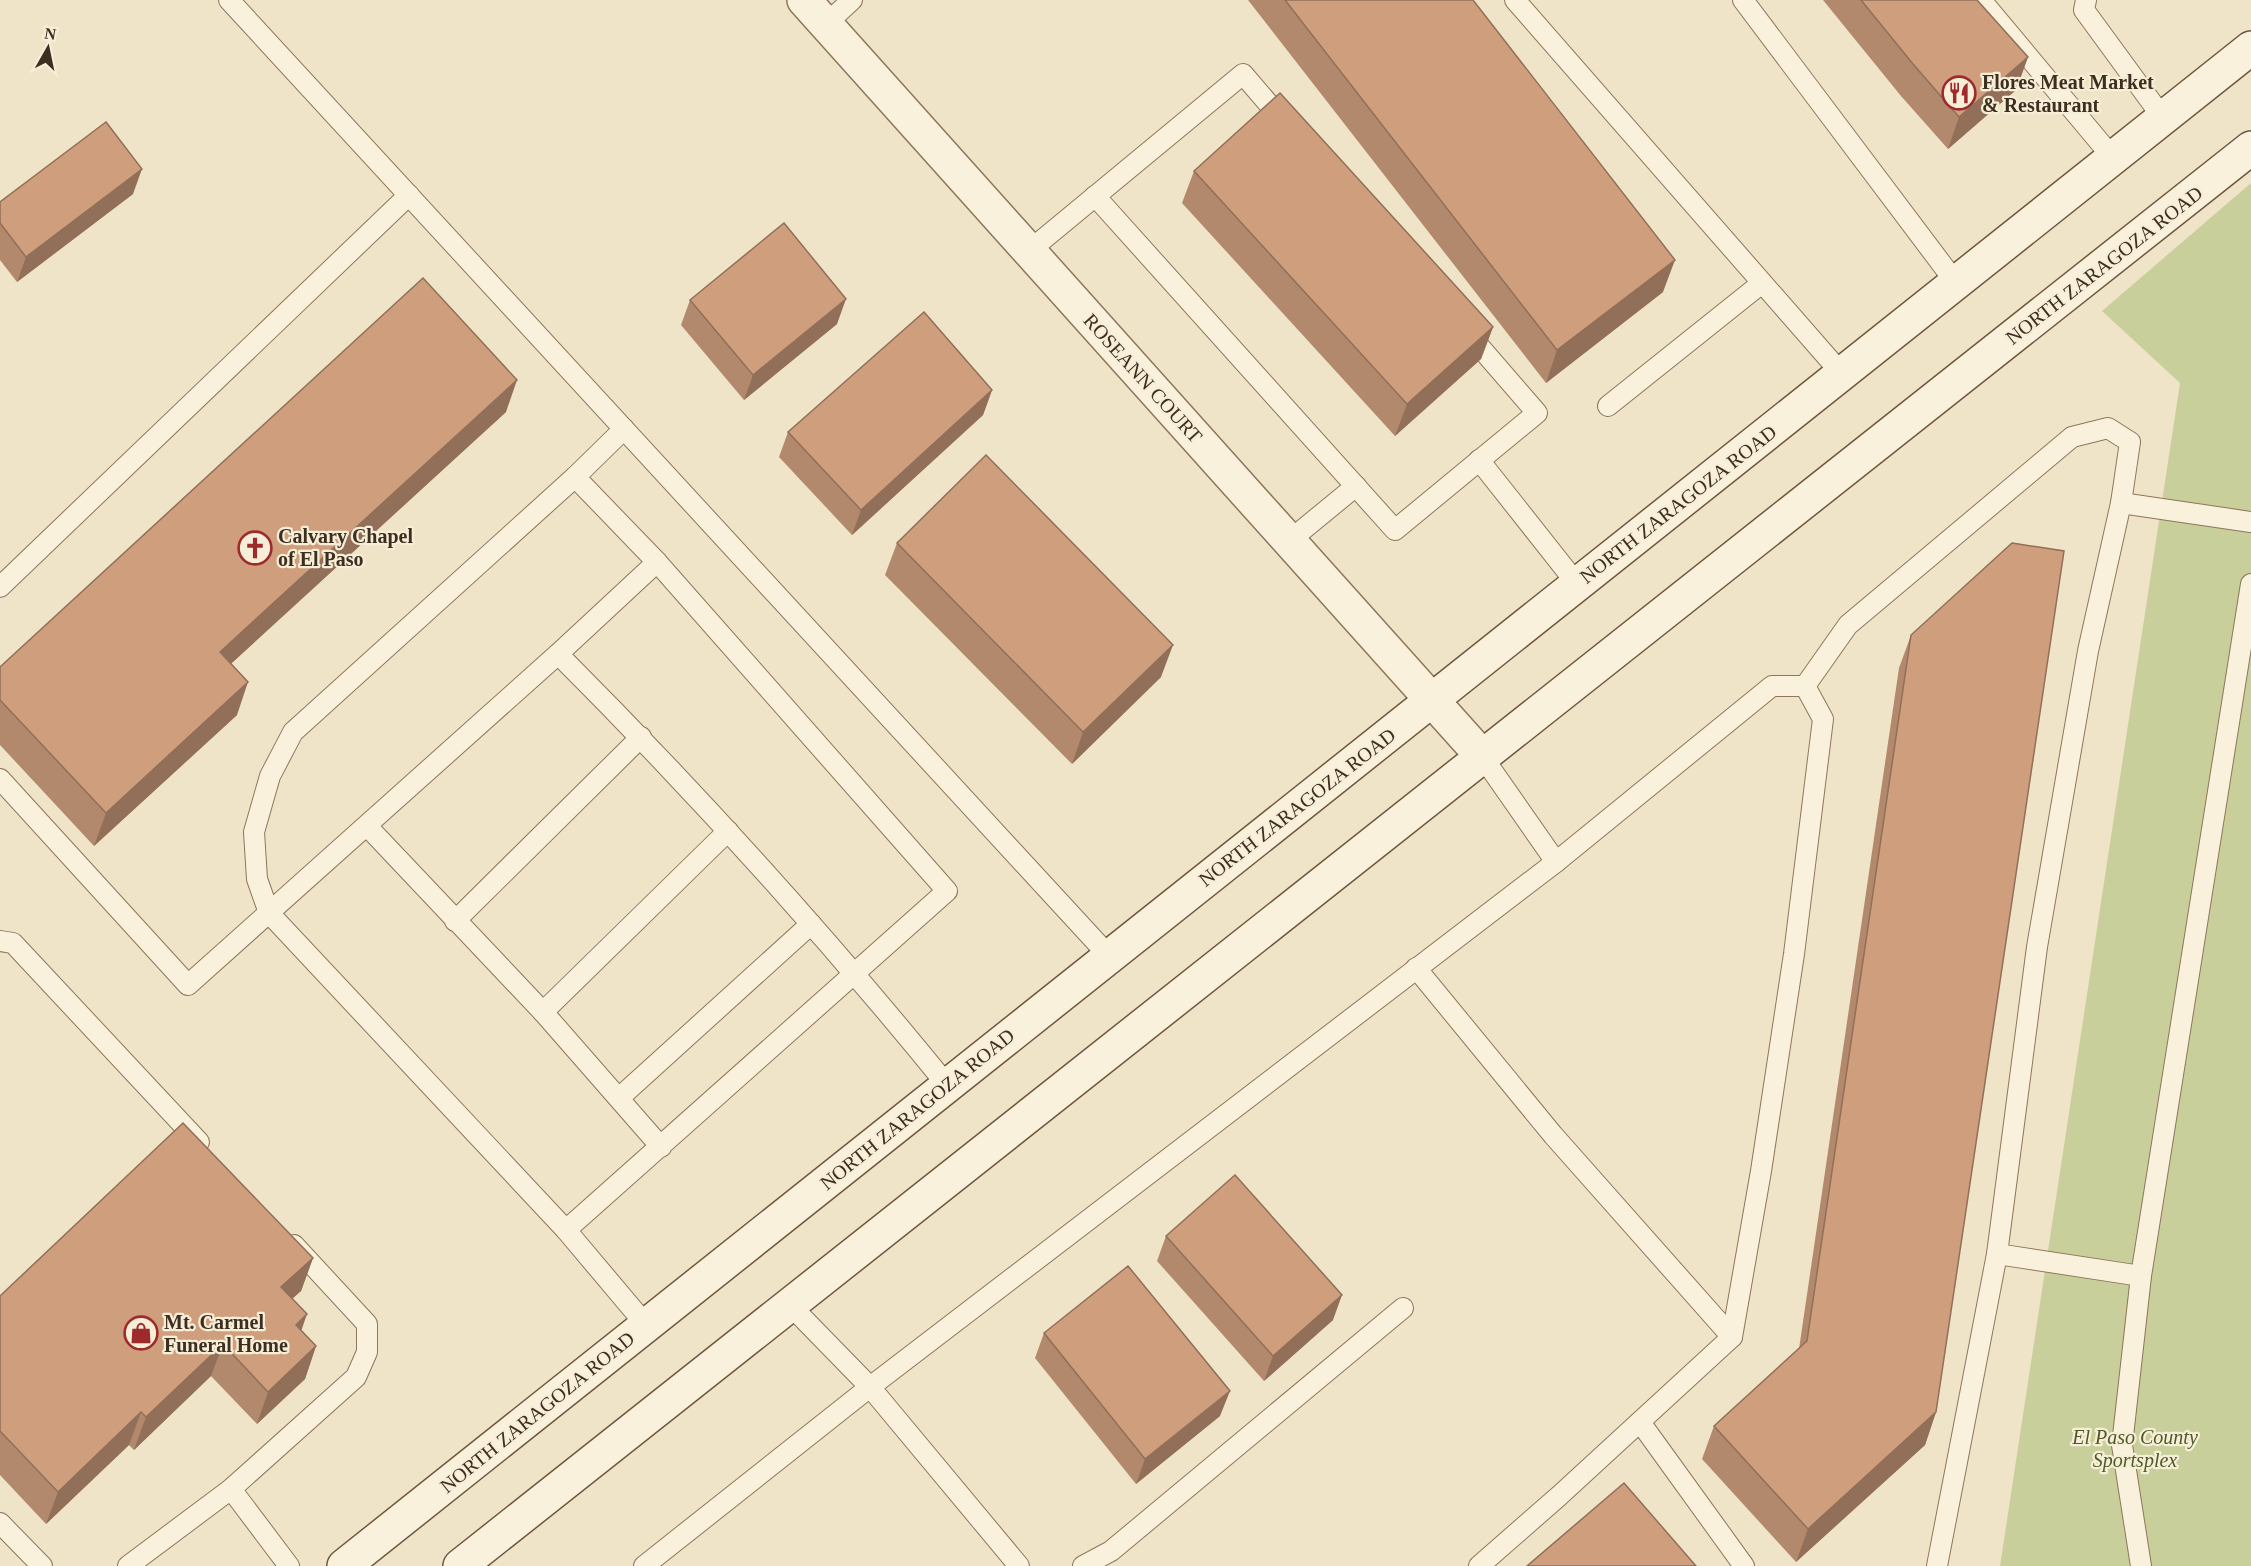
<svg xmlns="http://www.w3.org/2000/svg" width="2251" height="1566" viewBox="0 0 2251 1566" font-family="'Times New Roman',serif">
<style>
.green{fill:#c9cf9b}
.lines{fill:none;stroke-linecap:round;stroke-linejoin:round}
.service-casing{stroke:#8d765c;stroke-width:22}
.minor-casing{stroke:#8d765c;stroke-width:36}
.secondary-casing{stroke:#6f573f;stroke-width:36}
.service{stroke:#faf1dc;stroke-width:20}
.minor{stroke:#faf1dc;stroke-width:33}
.secondary{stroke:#faf1dc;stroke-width:33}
.wall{fill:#b2896c}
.shaded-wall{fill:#916f58}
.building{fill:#cf9f7d;stroke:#916f58;stroke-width:1.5}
.labels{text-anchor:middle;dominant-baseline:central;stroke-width:4.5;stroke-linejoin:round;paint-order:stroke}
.poi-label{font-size:20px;font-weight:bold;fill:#3d2e20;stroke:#f7eed8;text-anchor:start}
.street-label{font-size:20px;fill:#3d2e20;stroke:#f7eed8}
.park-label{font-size:20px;font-style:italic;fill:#4d5a26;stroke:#f7eed8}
</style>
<rect width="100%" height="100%" fill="#f0e4c8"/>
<polygon class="green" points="2251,183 2251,1566 2000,1566 2180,383 2102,311"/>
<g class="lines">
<defs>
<g id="service">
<polyline points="229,0 1109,956"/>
<polyline points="1515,0 1842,374"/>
<polyline points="1743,0 1956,283"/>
<polyline points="1981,0 2113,158"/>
<polyline points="2086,0 2084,10 2163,118"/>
<polyline points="826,24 852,0"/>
<polyline points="1095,196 1395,530 1537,413 1466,331"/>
<polyline points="1029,251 1243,74 1285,123"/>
<polyline points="1608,406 1762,283"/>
<polyline points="1479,460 1577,584"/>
<polygon points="575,477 657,562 947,891 566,1230 269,913 257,879 254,832 270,776 293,732"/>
<polyline points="575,477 624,429"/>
<polyline points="2121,503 2251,522"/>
<polyline points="1289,541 1356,486"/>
<polyline points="0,587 409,195"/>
<polyline points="558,654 657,562"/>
<polyline points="1805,686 1848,625 2072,437 2108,428 2130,442 2121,503 2088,651 2037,947 1997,1254 2141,1276"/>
<polyline points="1482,756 1556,862"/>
<path d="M0,779L188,985L558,654C695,791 825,935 947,1085"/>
<polyline points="367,826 543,1012 661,1147"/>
<polyline points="455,921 641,737"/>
<polyline points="0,941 13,943 199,1142"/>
<polyline points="1416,968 1553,1135 1732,1337"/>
<polyline points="543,1012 728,831"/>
<polyline points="619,1098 811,924"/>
<polyline points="566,1230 646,1325"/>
<polyline points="789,1304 870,1387 1019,1566"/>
<polyline points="1640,1422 1744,1566"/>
<polyline points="231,1489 289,1566"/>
<polyline points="0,1523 42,1566"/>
<polyline points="128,1566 231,1489 356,1377 367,1352 367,1324 294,1245"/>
<polyline points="644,1566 870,1387 1556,862 1772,686 1805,686 1823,719 1794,954 1761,1171 1732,1337 1559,1496 1479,1566"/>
<polyline points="1083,1566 1111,1551 1403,1308"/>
<polyline points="1937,1566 1997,1254"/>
<polyline points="2141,1566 2122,1445 2141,1276 2251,584"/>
</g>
<polyline id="minor" points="804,0 1482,756"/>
<g id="secondary">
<polyline points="344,1566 2251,48"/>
<polyline points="460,1566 2251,148"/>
</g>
</defs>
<use href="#service" class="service-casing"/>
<use href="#minor" class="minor-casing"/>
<use href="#secondary" class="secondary-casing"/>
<use href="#service" class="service"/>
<use href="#minor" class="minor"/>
<use href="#secondary" class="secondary"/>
</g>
<g class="wall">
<polygon points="1248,0 1473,0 1663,292 1546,383"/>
<polygon points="1823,0 1977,0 2028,57 2016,90 1948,149 1901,96"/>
<polygon points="1194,171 1493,327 1481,359 1395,436 1182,203"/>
<polygon points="133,194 17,282 0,260 0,202"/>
<polygon points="690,300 837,324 744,400 681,325"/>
<polygon points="992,390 983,415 852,535 779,457 788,432"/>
<polygon points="506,412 231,663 237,715 94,846 0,745 0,667"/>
<polygon points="897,543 1161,677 1072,764 885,575"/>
<polygon points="1911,635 1936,1412 1925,1445 1796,1562 1702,1459 1714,1426 1799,1349 1899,668"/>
<polygon points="1166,1236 1333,1320 1264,1381 1157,1261"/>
<polygon points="313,1258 301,1291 292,1298 301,1330 316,1346 305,1379 257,1424 211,1376 134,1450 129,1445 46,1524 0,1475 0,1296"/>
<polygon points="1044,1333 1220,1416 1136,1484 1035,1358"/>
</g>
<g class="shaded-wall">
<polygon points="2028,57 2016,90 1948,149 1959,117"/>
<polygon points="142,169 133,194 17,282 26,257"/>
<polygon points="1675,260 1663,292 1546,383 1557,350"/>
<polygon points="846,299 837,324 744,400 753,375"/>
<polygon points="1493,327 1481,359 1395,436 1407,404"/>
<polygon points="517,380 506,412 209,684 220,652"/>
<polygon points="992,390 983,415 852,535 861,510"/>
<polygon points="1173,645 1161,677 1072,764 1083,732"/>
<polygon points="248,682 237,715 94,846 106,813"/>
<polygon points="313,1258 301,1291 270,1319 281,1287"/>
<polygon points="1342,1295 1333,1320 1264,1381 1273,1356"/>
<polygon points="307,1314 296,1346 296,1325"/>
<polygon points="223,1344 211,1376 134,1450 146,1417"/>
<polygon points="316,1346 305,1379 257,1424 268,1392"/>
<polygon points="1230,1391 1220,1416 1136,1484 1145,1459"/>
<polygon points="141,1412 129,1445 46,1524 58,1492"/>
<polygon points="1936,1412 1925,1445 1796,1562 1808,1529"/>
</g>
<g class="building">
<polygon points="1285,0 1473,0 1675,260 1557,350"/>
<polygon points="1861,0 1977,0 2028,57 1959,117 1913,64"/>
<polygon points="1280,93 1493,327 1407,404 1194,171"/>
<polygon points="106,122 142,169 26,257 0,223 0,202"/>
<polygon points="784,223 846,299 753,375 690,300"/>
<polygon points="423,278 517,380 220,652 248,682 106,813 0,700 0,667"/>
<polygon points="924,312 992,390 861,510 788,432"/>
<polygon points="986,455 1173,645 1083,732 897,543"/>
<polygon points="2012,543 2064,551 1936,1412 1808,1529 1714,1426 1807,1341 1911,635"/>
<polygon points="183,1123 313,1258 281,1287 307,1314 296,1325 316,1346 268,1392 223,1344 146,1417 141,1412 58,1492 0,1431 0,1296"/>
<polygon points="1235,1175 1342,1295 1273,1356 1166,1236"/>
<polygon points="1128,1266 1230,1391 1145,1459 1044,1333"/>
<polygon points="1624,1483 1696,1566 1527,1566"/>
</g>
<defs>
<symbol id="restaurant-ring" viewBox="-11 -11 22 22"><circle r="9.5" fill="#f7eed8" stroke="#9e2a2b" stroke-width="1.5"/><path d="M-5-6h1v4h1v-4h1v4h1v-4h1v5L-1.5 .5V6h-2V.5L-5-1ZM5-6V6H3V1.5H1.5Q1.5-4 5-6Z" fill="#9e2a2b"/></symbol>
<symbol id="church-ring" viewBox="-11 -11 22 22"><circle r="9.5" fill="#f7eed8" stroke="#9e2a2b" stroke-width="1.5"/><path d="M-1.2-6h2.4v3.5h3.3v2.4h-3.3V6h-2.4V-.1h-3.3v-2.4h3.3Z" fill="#9e2a2b"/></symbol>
<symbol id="shop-ring" viewBox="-11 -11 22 22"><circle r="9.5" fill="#f7eed8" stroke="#9e2a2b" stroke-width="1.5"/><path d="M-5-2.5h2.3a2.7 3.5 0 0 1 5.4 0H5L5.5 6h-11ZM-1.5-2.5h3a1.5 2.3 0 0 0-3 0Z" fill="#9e2a2b"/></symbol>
</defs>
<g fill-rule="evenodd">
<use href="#restaurant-ring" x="1940" y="74" width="38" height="38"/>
<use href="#church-ring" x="236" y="529" width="38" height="38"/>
<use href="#shop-ring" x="122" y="1314" width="38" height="38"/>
</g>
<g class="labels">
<g class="poi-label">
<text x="1982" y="82">Flores Meat Market<tspan x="1982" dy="23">&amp; Restaurant</tspan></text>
<text x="278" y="536">Calvary Chapel<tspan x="278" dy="23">of El Paso</tspan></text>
<text x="164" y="1322">Mt. Carmel<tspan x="164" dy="23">Funeral Home</tspan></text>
</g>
<g class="street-label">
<text transform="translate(2104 265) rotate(-38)">NORTH ZARAGOZA ROAD</text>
<text transform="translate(1143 378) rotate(48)">ROSEANN COURT</text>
<text transform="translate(1678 504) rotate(-38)">NORTH ZARAGOZA ROAD</text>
<text transform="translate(1297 807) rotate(-38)">NORTH ZARAGOZA ROAD</text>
<text transform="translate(917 1109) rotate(-39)">NORTH ZARAGOZA ROAD</text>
<text transform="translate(537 1412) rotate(-39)">NORTH ZARAGOZA ROAD</text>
</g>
<g class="park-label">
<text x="2135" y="1437">El Paso County<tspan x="2135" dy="23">Sportsplex</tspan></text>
</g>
</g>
<g transform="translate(48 48) rotate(9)" stroke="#f7eed8" stroke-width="4.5" paint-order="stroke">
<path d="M0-4.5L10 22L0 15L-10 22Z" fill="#3d2e20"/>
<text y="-9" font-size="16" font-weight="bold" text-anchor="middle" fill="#3d2e20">N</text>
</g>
</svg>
